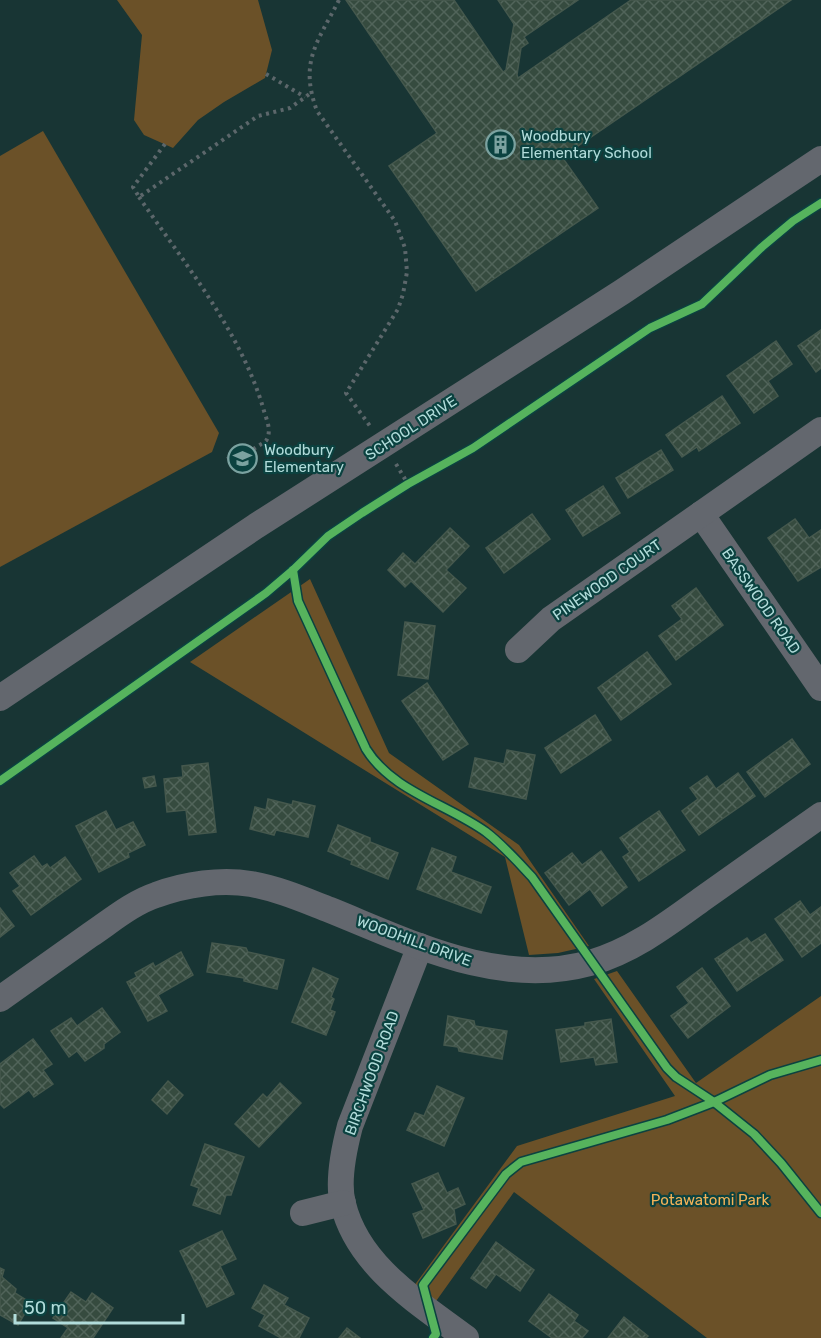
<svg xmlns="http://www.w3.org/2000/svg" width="821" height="1338" viewBox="0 0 821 1338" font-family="Rubik,sans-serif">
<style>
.green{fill:#6b5128}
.building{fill:url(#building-cross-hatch);stroke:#45584d;stroke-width:1.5}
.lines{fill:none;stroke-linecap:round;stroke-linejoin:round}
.path{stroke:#5c676b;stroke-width:4;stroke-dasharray:3 4.5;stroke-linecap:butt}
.street{stroke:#63676e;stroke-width:26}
.cycleway-casing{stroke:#0b4240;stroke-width:11}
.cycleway{stroke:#56b35d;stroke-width:8}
.labels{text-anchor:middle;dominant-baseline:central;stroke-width:4.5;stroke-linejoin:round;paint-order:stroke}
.poi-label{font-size:15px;fill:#b1dcda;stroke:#0b4240;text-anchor:start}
.street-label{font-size:15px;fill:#b1dcda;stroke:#0b4240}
.park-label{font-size:15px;fill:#f5b358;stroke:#0b4240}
</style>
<defs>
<pattern id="building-cross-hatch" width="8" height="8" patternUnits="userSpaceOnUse" patternTransform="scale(1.5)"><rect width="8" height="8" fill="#364b3f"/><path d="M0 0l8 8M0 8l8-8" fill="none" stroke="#51645a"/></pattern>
</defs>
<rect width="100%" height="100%" fill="#183534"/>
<g class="green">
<polygon points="117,0 258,0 272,50 265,78 224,102 198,120 173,148 144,135 134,120 142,35"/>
<polygon points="43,131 219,433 212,452 0,567 0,156"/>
<polygon points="310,579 389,753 519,845 589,946 558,953 529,955 505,857 190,662"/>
<polygon points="617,971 696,1083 821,996 821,1338 707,1338 514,1192 429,1311 408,1294 517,1146 675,1096 594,979"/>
</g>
<g class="building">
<polygon points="346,0 454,0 503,72 506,70 514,24 498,0 578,0 524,37 528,43 521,48 517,75 518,78 631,0 791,0 562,157 598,208 476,291 389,166 437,133"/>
<polygon points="821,330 821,368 816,372 798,346"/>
<polygon points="776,341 792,364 768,381 778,396 754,413 727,376"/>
<polygon points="722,396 740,423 699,451 697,447 682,457 666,435"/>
<polygon points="661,450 673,470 628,498 616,478"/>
<polygon points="603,486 620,513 583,536 566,510"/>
<polygon points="532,514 550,539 504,573 486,548"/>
<polygon points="795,519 809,538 821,530 821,567 798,581 768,538"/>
<polygon points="450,528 469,546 446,570 466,588 443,612 411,581 405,587 388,570 403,553 415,564"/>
<polygon points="696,588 723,625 676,660 659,636 682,619 672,606"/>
<polygon points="405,622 435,626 428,679 398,675"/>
<polygon points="647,652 671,684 621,720 598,688"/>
<polygon points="427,683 468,744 443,760 402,701"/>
<polygon points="595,715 611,740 561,773 545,748"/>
<polygon points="792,739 810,764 765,797 747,772"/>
<polygon points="507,750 535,755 526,799 469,787 475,758 504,764"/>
<polygon points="208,763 216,832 189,835 186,810 167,812 164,779 183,777 182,766"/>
<polygon points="738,773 755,796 699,835 682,811 698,799 690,788 707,776 716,789"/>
<polygon points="154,776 156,786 145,788 143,778"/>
<polygon points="268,799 292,805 293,801 315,806 308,837 276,830 274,835 250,829 255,807 266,810"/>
<polygon points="106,811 116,830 133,822 145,845 128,853 129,857 99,872 76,826"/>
<polygon points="659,811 685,850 639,881 623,857 630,852 620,838"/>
<polygon points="338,825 370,838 370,842 398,853 388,879 351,864 352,861 328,851"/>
<polygon points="432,848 456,857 451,872 491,887 481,913 417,889"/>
<polygon points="601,851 627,887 602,906 590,889 569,905 545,873 572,853 582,865"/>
<polygon points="34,856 42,867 47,864 50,868 65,857 81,879 31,915 13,891 20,886 10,873"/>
<polygon points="800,901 810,915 821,907 821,943 802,957 775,919"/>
<polygon points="0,908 14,926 0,937"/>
<polygon points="765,934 783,960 737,991 715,959 747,938 751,943"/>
<polygon points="212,943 246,948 248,952 284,960 277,989 244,981 244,978 207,972"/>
<polygon points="181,952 193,975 158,995 167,1011 148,1021 127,982 137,977 135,973 153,963 155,967"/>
<polygon points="313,968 338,979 331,997 334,999 330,1010 335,1012 326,1035 292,1022"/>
<polygon points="702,968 730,1006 688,1038 671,1016 689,1003 677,987"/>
<polygon points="102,1008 120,1032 104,1044 104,1048 85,1061 77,1051 69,1057 51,1031 71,1018 77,1026"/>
<polygon points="448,1016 474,1021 475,1026 507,1031 502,1059 459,1051 458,1047 444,1045"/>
<polygon points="611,1019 617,1062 596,1065 594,1057 561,1062 556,1030 585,1026 585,1023"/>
<polygon points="33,1039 52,1064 43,1070 53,1084 34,1097 29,1090 4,1108 0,1104 0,1064"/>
<polygon points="168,1081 183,1095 167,1114 152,1100"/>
<polygon points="280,1083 301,1103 259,1147 235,1124 263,1094 267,1098"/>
<polygon points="437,1086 464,1098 444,1146 407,1130 415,1113 424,1116"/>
<polygon points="205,1144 244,1157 231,1195 226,1195 220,1214 193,1205 199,1188 191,1185"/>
<polygon points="438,1173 447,1193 458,1188 465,1204 454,1209 456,1224 423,1238 413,1214 424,1210 412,1184"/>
<polygon points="222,1231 236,1259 220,1266 234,1294 207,1307 180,1251"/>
<polygon points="496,1242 534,1270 520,1291 496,1274 486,1288 471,1278"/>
<polygon points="0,1268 4,1270 2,1277 16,1289 15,1293 31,1303 18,1325 0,1315"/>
<polygon points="264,1285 288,1298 284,1305 309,1318 299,1338 281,1338 259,1326 265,1315 252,1308"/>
<polygon points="71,1292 86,1302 92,1293 113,1308 93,1338 61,1338 68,1328 53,1318"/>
<polygon points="549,1294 578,1315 574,1321 588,1331 582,1338 552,1338 529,1321"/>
<polygon points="624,1317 648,1336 646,1338 608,1338"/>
<polygon points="347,1328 360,1338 339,1338"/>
</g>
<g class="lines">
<g class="path">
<path d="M339,0C317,43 299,62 317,111L395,221L405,248L407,272L403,294L398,309L346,393L370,426"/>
<polyline points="266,74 305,97"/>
<polyline points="165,144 133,187 139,197 258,116 290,108 311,93"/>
<path d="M139,197C184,263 242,333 264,411C267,421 272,431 266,441L252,450L227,459"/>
<polyline points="396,464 408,484"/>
</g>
<g class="street">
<polyline points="701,514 821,688"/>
<polyline points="518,650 551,619 821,430"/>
<polyline points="0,698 256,526 622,292 821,159"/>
<path d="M420,946L350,1126C344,1149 337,1182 343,1204C358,1266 418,1302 466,1338"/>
<path d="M0,999C30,978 60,956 90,935C111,921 132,903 156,895C186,884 221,879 251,884C279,889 304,900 330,910C412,943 499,988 590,963C633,951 669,923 705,897C743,870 782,843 821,815"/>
<polyline points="303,1213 343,1203"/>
</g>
<defs>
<g id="cycleway">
<path d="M293,570L298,601L366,749C392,791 447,804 486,832C503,845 517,861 532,877L667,1068L676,1077L714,1102L754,1134L781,1163L821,1213"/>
<polyline points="0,781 266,593 293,570 328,536 362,513 408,484 473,448 650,328 702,304 762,247 793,221 821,203"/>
<polyline points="433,1338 436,1334 423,1285 506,1174 521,1162 667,1120 714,1102 770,1075 821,1060"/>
</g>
</defs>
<use href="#cycleway" class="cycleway-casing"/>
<use href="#cycleway" class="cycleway"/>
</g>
<defs>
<symbol id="building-ring" viewBox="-11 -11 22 22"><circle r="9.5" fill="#0b4240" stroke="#7ba2a0" stroke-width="1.5"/><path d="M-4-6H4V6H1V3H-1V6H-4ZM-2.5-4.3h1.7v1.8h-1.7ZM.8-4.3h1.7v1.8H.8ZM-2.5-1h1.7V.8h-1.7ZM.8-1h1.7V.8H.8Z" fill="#7ba2a0"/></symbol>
<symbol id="school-ring" viewBox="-11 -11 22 22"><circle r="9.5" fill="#0b4240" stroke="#7ba2a0" stroke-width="1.5"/><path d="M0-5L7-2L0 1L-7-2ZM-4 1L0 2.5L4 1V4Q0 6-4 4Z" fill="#7ba2a0"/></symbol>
</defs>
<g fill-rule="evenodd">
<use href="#building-ring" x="484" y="128" width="33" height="33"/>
<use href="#school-ring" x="226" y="442" width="33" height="33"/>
</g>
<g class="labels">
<g class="poi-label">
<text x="521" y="136">Woodbury<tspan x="521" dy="17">Elementary School</tspan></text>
<text x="264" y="450">Woodbury<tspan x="264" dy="17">Elementary</tspan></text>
</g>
<g class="street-label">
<text transform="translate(411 428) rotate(-33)">SCHOOL DRIVE</text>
<text transform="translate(607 580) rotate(-35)">PINEWOOD COURT</text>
<text transform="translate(761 601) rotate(55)">BASSWOOD ROAD</text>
<text transform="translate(414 941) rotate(20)">WOODHILL DRIVE</text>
<text transform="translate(372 1073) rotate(-70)">BIRCHWOOD ROAD</text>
</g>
<g class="park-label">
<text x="710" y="1200">Potawatomi Park</text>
</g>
</g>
<path d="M15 1314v9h168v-9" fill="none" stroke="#b1dcda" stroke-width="3"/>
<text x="24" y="1314" font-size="18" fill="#b1dcda" stroke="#0b4240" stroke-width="4.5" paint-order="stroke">50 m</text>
</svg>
